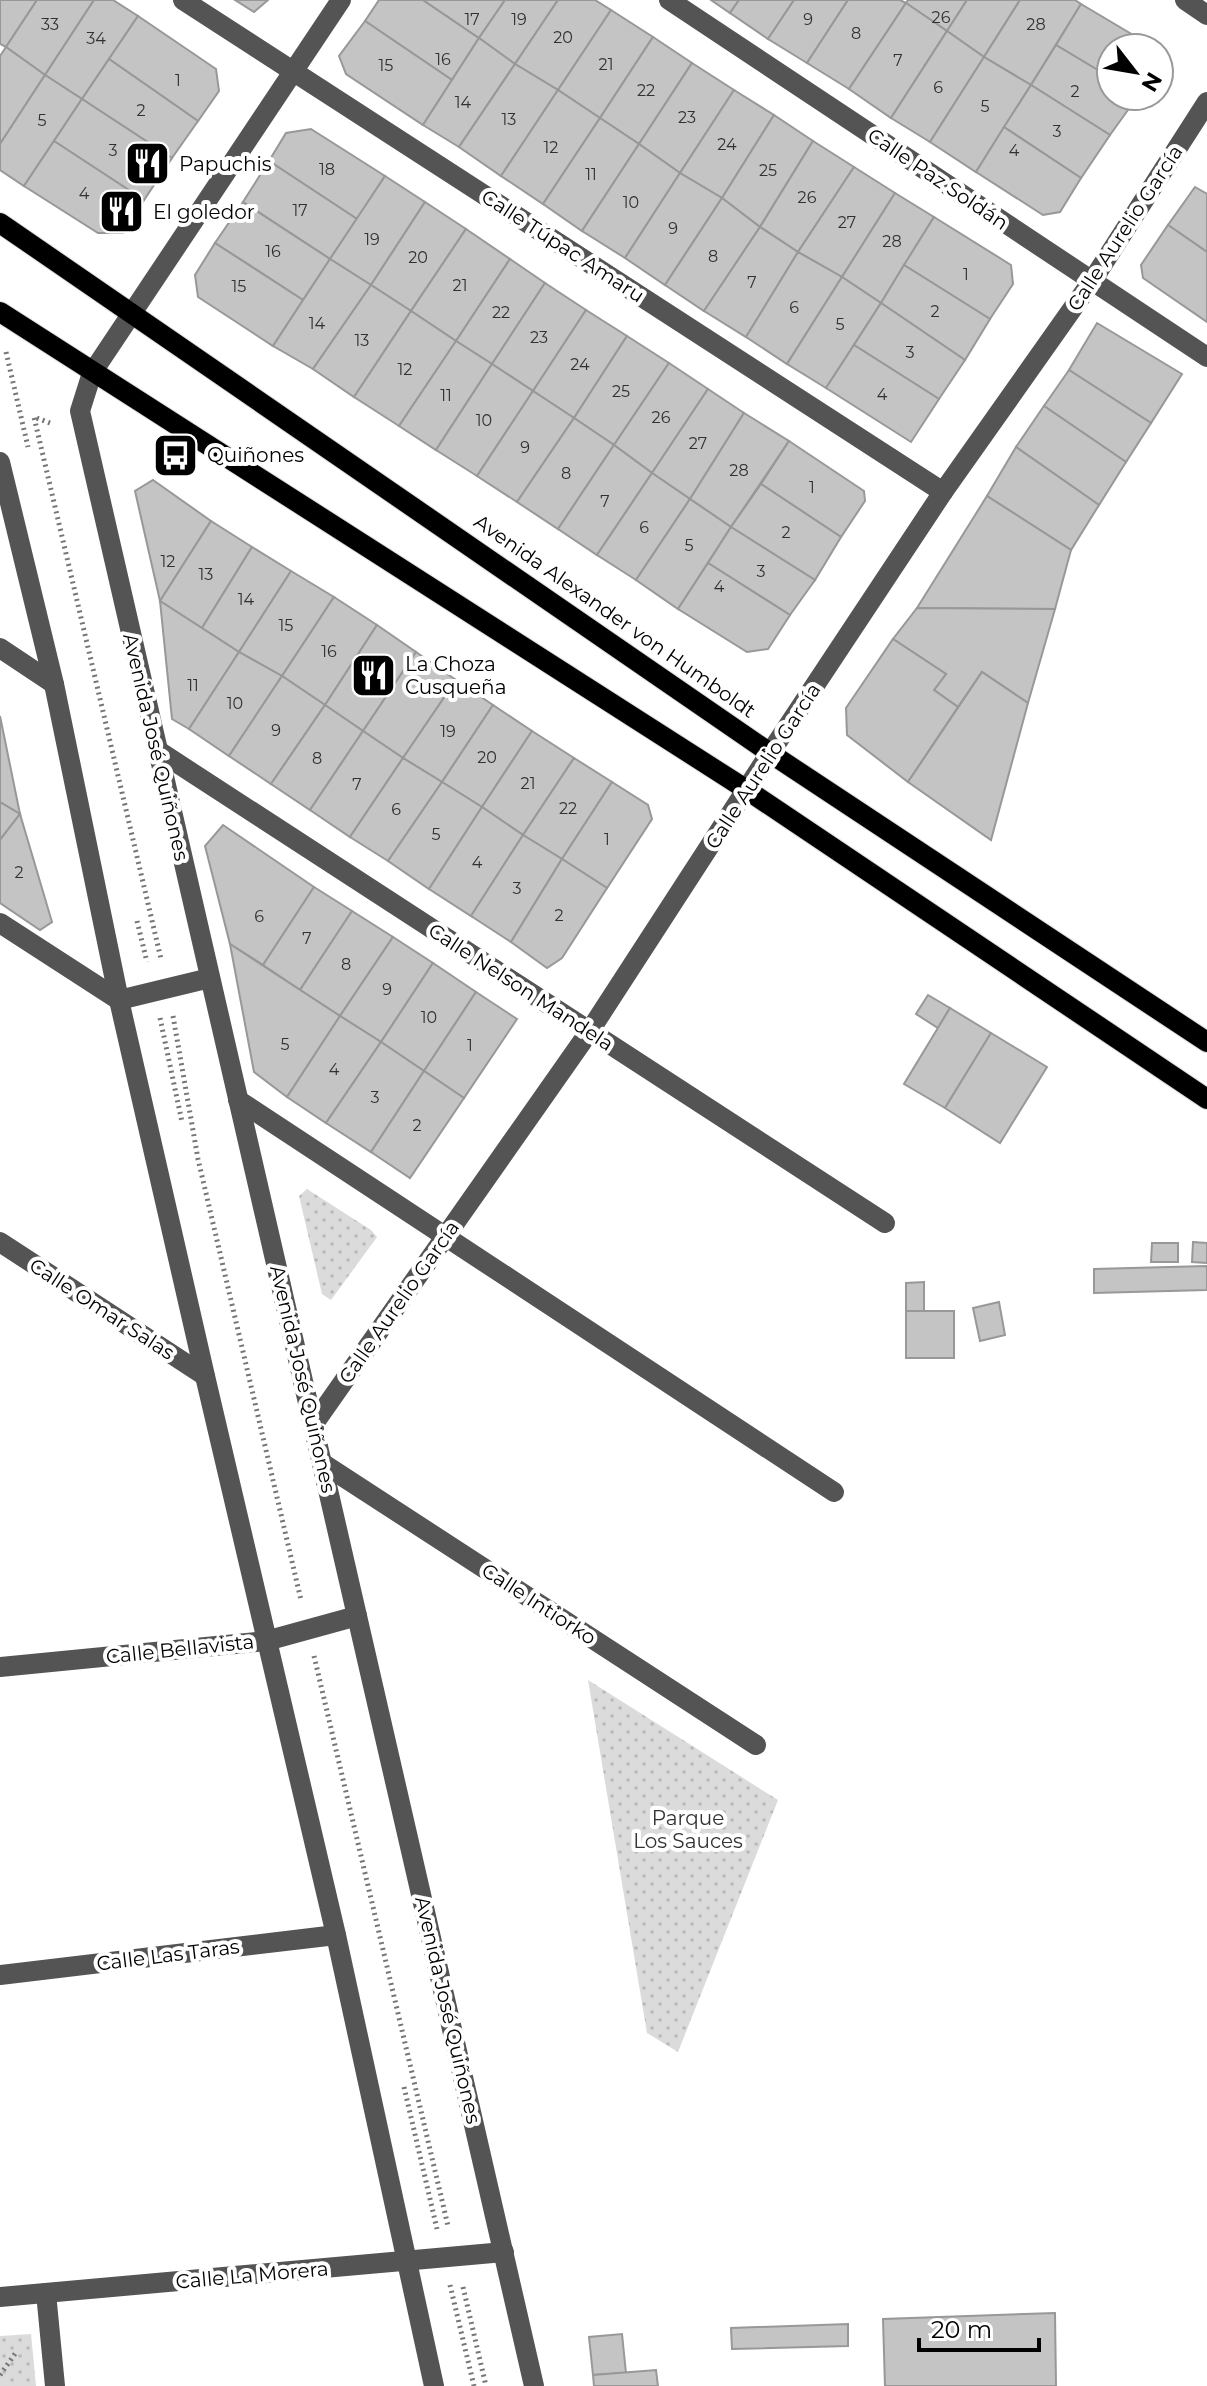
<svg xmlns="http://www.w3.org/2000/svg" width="1207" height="2386" viewBox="0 0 1207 2386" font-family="Montserrat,sans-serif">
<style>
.green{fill:url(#green-dots)}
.building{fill:#c4c4c4;stroke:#989898;stroke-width:2}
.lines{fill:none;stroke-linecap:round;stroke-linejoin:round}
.major-casing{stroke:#dbdbdb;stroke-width:22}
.path{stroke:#767676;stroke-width:5;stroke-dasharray:2 4;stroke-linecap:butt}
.minor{stroke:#545454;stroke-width:20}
.major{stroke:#000;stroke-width:20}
.labels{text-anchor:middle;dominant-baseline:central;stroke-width:8;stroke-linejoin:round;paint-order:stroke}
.number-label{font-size:16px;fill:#313131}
.poi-label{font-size:20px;fill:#000;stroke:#fff;text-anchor:start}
.street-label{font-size:20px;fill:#000;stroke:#fff}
.park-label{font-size:20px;fill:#323232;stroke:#fff}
</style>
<defs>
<pattern id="green-dots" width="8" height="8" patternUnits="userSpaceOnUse" patternTransform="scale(2)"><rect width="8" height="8" fill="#dbdbdb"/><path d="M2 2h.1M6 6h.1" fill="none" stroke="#bababa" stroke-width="1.8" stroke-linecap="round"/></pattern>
</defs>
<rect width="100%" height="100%" fill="#fff"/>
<g class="green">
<polygon points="307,1189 371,1230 377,1237 331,1300 322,1294 299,1196"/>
<polygon points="588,1680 778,1800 678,2052 647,2033"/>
<polygon points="31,2334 36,2386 0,2386 0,2336"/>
</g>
<g class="building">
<polygon points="0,0 37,0 6,47 0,44"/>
<polygon points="37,0 94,0 45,75 6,47"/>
<polygon points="94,0 113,0 138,16 82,99 45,75"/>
<polygon points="235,0 268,0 254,12"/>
<polygon points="379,0 423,0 479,38 452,80 365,21"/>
<polygon points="423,0 505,0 479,38"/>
<polygon points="505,0 558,0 515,64 479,38"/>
<polygon points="558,0 595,0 611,10 558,90 515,64"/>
<polygon points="711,0 739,0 730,13"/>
<polygon points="739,0 794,0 768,39 730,13"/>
<polygon points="794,0 848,0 807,63 768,39"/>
<polygon points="848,0 900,0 906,3 849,89 807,63"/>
<polygon points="908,0 967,0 947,31 906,3"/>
<polygon points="967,0 1020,0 984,57 947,31"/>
<polygon points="1020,0 1075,0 1081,4 1031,85 984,57"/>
<polygon points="906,3 947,31 891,118 849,89"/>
<polygon points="1081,4 1155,48 1111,48 1111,78 1056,45"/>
<polygon points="611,10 653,37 600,118 558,90"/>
<polygon points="138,16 216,69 219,91 198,121 109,59"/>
<polygon points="365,21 452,80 423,125 346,74 339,56"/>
<polygon points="947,31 984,57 930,142 891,118"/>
<polygon points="653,37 692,63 639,144 600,118"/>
<polygon points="479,38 515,64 459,147 423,125"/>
<polygon points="1056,45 1111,78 1111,96 1138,96 1110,135 1031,85"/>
<polygon points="6,47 45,75 0,144 0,56"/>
<polygon points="984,57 1031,85 976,172 930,142"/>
<polygon points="109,59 198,121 172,158 82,99"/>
<polygon points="692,63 734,90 680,173 639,144"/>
<polygon points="515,64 558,90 501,176 459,147"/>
<polygon points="45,75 82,99 24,186 0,170 0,144"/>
<polygon points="1031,85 1110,135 1081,178 1004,127"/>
<polygon points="558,90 600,118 543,204 501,176"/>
<polygon points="734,90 774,115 722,198 680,173"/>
<polygon points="82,99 172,158 144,200 54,141"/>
<polygon points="774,115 813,141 760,227 722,198"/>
<polygon points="600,118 639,144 582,231 543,204"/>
<polygon points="1004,127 1081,178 1060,212 1043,215 976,172"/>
<polygon points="311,129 385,176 357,219 269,161 286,133"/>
<polygon points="54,141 144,200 123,233 98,233 24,186"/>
<polygon points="813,141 854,167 798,252 760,227"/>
<polygon points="639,144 680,173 625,258 582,231"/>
<polygon points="269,161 357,219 330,259 243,202"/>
<polygon points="854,167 895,193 842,277 798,252"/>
<polygon points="680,173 722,198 665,285 625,258"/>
<polygon points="385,176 425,202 371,285 330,259"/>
<polygon points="1195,187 1207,194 1207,252 1168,225"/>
<polygon points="895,193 934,217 881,303 842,277"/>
<polygon points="722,198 760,227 704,311 665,285"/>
<polygon points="243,202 330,259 303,300 215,243"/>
<polygon points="425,202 466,229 411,311 371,285"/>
<polygon points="934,217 1011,265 1013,284 990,319 904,265"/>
<polygon points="1168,225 1207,252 1207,322 1143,278 1141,265"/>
<polygon points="760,227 798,252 746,337 704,311"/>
<polygon points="466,229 510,259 456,341 411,311"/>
<polygon points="215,243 303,300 273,346 198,297 195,275"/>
<polygon points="798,252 842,277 787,364 746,337"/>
<polygon points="330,259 371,285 313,369 273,346"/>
<polygon points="510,259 545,283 492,364 456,341"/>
<polygon points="904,265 990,319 965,360 881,303"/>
<polygon points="842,277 881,303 826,388 787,364"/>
<polygon points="545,283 586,310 533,391 492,364"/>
<polygon points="371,285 411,311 354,397 313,369"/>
<polygon points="881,303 965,360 939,399 854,345"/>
<polygon points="586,310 627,336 574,418 533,391"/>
<polygon points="411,311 456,341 399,426 354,397"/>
<polygon points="1097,323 1182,374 1151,423 1069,370"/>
<polygon points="627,336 669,363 614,445 574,418"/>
<polygon points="456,341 492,364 436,450 399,426"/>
<polygon points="854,345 939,399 911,442 826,388"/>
<polygon points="669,363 708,389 652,473 614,445"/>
<polygon points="492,364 533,391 477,476 436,450"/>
<polygon points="1069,370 1151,423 1126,462 1044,406"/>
<polygon points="708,389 744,413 690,499 652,473"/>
<polygon points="533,391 574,418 517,502 477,476"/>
<polygon points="1044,406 1126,462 1099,505 1016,447"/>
<polygon points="744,413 789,441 731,527 690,499"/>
<polygon points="574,418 614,445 558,529 517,502"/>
<polygon points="789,441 864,491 865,501 841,537 761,484"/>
<polygon points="614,445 652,473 597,555 558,529"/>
<polygon points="1016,447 1099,505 1071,550 987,496"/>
<polygon points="652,473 690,499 636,580 597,555"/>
<polygon points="153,480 211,521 160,601 135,491"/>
<polygon points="761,484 841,537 815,580 731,527"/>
<polygon points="987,496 1071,550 1055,609 917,608"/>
<polygon points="690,499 731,527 678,609 636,580"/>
<polygon points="211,521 252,547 202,628 160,601"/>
<polygon points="731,527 815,580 790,615 708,563"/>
<polygon points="252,547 291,571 239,652 202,628"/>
<polygon points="708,563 790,615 768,649 747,652 678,609"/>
<polygon points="291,571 334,597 282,676 239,652"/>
<polygon points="334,597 377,625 325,705 282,676"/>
<polygon points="160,601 239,652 189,729 172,719"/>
<polygon points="917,608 1055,609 1028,703 982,672 958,707 934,690 946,674 893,639"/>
<polygon points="377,625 416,652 363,731 325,705"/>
<polygon points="893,639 946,674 934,690 958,707 908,782 847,735 846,708"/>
<polygon points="239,652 282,676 229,756 189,729"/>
<polygon points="416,652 456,680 403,758 363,731"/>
<polygon points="982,672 1028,703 991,840 908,782"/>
<polygon points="282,676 325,705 271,784 229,756"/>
<polygon points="456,680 493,705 442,782 403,758"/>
<polygon points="325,705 363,731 310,810 271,784"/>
<polygon points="493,705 532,731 482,807 442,782"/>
<polygon points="0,716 20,814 0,802"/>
<polygon points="363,731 403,758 350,837 310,810"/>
<polygon points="532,731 574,758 523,835 482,807"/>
<polygon points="403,758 442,782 388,861 350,837"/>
<polygon points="574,758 612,782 562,859 523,835"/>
<polygon points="442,782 482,807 429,889 388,861"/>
<polygon points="612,782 648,805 652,819 607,888 562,859"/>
<polygon points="0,802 20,814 0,840"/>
<polygon points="482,807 523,835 471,916 429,889"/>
<polygon points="20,814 52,922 40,930 0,903 0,840"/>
<polygon points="223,825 314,887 263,965 230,944 205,846"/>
<polygon points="523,835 562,859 511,942 471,916"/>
<polygon points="562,859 607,888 562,958 547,968 511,942"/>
<polygon points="314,887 352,911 300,990 263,965"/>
<polygon points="352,911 393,937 340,1016 300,990"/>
<polygon points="393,937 433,963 381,1042 340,1016"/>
<polygon points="230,944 340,1016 287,1097 254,1072"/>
<polygon points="433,963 476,992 424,1071 381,1042"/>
<polygon points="476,992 517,1019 464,1098 424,1071"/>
<polygon points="928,995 950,1008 938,1028 916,1014"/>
<polygon points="950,1008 991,1033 945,1108 904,1084"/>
<polygon points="340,1016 381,1042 326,1123 287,1097"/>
<polygon points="991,1033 1047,1067 1000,1143 945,1108"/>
<polygon points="381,1042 424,1071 371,1152 326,1123"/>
<polygon points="424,1071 464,1098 410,1178 371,1152"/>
<polygon points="1193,1242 1207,1243 1207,1263 1192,1262"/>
<polygon points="1152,1243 1178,1243 1178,1262 1151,1262"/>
<polygon points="1207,1266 1207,1290 1094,1293 1094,1269"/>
<polygon points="924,1282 924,1311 906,1311 906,1283"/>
<polygon points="999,1302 1005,1335 980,1341 973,1308"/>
<rect x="906" y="1311" width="48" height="47"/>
<polygon points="1055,2313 1056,2386 885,2386 883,2319"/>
<polygon points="848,2324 848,2346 732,2349 731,2328"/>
<polygon points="622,2334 626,2373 593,2375 589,2337"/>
<polygon points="656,2370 658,2386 594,2386 593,2375"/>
</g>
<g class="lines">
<defs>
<g id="major">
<polyline points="0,223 770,753 1207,1042"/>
<polyline points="0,312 747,790 1207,1099"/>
</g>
</defs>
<use href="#major" class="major-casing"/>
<g class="path">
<polyline points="6,352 28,447"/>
<polyline points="50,423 34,417 161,959"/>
<polyline points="137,921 147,962"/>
<polyline points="173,1016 198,1159 301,1600"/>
<polyline points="160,1018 182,1122"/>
<polyline points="314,1656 448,2226"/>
<polyline points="404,2087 437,2229"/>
<polyline points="450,2285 474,2386"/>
<polyline points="463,2287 486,2386"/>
<polyline points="0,2375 17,2351"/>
</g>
<g class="minor">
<polyline points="183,0 943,492"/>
<polyline points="341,0 92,373 80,411 534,2386"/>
<polyline points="669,0 1207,357"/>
<polyline points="1185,0 1207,15"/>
<polyline points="0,462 54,684 119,1000 205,1376 336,1935 434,2386"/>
<polyline points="0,648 54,684"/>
<polyline points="157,750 885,1223"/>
<polyline points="0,923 119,1000 210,978"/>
<polyline points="238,1100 834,1492"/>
<polyline points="0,1242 205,1376"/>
<polyline points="313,1425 589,1032 770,753 943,492 1092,281 1207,102"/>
<polyline points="322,1463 756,1745"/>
<polyline points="0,1667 266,1641 357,1616"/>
<polyline points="0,1975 336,1935"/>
<polyline points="46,2293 55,2386"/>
<polyline points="0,2297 504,2252"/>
</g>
<use href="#major" class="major"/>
</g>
<defs>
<symbol id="restaurant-square" viewBox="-11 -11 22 22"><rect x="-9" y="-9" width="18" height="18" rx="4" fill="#000" stroke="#fff"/><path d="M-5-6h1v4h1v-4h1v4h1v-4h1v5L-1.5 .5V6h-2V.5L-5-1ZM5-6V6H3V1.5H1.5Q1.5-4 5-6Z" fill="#fff"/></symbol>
<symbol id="bus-square" viewBox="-11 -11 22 22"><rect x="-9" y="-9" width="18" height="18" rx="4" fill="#000" stroke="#fff"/><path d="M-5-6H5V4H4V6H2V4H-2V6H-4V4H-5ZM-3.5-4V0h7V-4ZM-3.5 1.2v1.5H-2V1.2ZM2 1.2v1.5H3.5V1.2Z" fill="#fff"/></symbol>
</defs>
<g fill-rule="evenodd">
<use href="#restaurant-square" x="122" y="138" width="51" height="51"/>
<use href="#restaurant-square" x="96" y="186" width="51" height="51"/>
<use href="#bus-square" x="150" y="430" width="51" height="51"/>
<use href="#restaurant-square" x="348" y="650" width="51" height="51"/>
</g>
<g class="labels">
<g class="number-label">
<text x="941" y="17">26</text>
<text x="472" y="19">17</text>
<text x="519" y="19">19</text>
<text x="808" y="19">9</text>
<text x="50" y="24">33</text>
<text x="1036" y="24">28</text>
<text x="856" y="33">8</text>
<text x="563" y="37">20</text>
<text x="96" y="38">34</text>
<text x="443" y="59">16</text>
<text x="898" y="60">7</text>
<text x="606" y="64">21</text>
<text x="386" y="65">15</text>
<text x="178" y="80">1</text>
<text x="938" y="87">6</text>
<text x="646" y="90">22</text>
<text x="1075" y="91">2</text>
<text x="463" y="102">14</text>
<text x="985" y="106">5</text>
<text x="141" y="110">2</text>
<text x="687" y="117">23</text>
<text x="509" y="119">13</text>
<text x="42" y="120">5</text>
<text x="1057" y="131">3</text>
<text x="727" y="144">24</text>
<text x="551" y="147">12</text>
<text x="113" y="150">3</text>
<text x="1014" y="150">4</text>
<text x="327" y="169">18</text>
<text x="768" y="170">25</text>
<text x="591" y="174">11</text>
<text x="84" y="193">4</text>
<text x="807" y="197">26</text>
<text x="631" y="202">10</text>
<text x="300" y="210">17</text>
<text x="847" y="222">27</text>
<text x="673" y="228">9</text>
<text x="372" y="239">19</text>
<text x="892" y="241">28</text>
<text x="273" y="251">16</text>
<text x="713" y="256">8</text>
<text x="418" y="257">20</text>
<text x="966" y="274">1</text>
<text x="752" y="282">7</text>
<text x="460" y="285">21</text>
<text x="239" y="286">15</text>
<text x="794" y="307">6</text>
<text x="935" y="311">2</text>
<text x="501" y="312">22</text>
<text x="317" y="323">14</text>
<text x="840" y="324">5</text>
<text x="539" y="337">23</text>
<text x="362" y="340">13</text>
<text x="910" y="352">3</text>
<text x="580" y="364">24</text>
<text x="405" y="369">12</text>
<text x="621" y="391">25</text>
<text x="882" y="394">4</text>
<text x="446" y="395">11</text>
<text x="661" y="417">26</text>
<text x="484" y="420">10</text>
<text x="698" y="443">27</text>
<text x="525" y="447">9</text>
<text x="739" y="470">28</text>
<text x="566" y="473">8</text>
<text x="812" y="487">1</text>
<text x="605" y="501">7</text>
<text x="644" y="527">6</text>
<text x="786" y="532">2</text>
<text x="689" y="545">5</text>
<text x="168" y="561">12</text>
<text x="761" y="571">3</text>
<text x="206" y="574">13</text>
<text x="719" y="586">4</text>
<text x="246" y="599">14</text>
<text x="286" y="625">15</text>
<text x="329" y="651">16</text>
<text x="193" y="685">11</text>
<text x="235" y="703">10</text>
<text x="276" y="730">9</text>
<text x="448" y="731">19</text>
<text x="487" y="757">20</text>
<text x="317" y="758">8</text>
<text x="528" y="783">21</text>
<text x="357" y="784">7</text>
<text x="568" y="808">22</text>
<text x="396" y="809">6</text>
<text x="436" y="834">5</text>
<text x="607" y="839">1</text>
<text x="477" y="862">4</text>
<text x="19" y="872">2</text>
<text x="517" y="888">3</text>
<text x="559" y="915">2</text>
<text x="259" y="916">6</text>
<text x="307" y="938">7</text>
<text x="346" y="964">8</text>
<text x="387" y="989">9</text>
<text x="429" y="1017">10</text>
<text x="285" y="1044">5</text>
<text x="470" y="1045">1</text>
<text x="334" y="1069">4</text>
<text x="375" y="1097">3</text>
<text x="417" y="1125">2</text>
</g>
<g class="poi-label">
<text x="179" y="164">Papuchis</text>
<text x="153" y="212">El goledor</text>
<text x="207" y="455">Quiñones</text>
<text x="405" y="664">La Choza<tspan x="405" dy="23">Cusqueña</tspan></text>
</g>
<g class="street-label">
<text transform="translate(938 179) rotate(34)">Calle Paz Soldán</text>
<text transform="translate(1125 228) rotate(-57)">Calle Aurelio García</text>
<text transform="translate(563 246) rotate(33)">Calle Túpac Amaru</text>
<text transform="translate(615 616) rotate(35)">Avenida Alexander von Humboldt</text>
<text transform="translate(156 747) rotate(77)">Avenida José Quiñones</text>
<text transform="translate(763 766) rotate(-57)">Calle Aurelio García</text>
<text transform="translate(521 987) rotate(33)">Calle Nelson Mandela</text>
<text transform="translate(399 1302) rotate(-55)">Calle Aurelio García</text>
<text transform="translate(102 1309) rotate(33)">Calle Omar Salas</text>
<text transform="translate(303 1379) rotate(77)">Avenida José Quiñones</text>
<text transform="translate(539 1604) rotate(33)">Calle Intiorko</text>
<text transform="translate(180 1649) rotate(-6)">Calle Bellavista</text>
<text transform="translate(168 1955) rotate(-7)">Calle Las Taras</text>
<text transform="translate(448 2010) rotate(77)">Avenida José Quiñones</text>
<text transform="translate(252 2275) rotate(-5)">Calle La Morera</text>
</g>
<g class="park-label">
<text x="688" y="1818">Parque<tspan x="688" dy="23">Los Sauces</tspan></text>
</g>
</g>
<g transform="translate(1135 72) rotate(121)"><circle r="38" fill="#ffffff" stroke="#999999" stroke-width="2"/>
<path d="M0-6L14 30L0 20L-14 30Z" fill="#000000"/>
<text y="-12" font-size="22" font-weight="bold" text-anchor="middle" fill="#000000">N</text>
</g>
<path d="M919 2338v12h120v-12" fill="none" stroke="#000000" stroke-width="4"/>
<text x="931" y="2338" font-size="24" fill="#000000" stroke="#ffffff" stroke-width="6" paint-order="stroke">20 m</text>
</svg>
